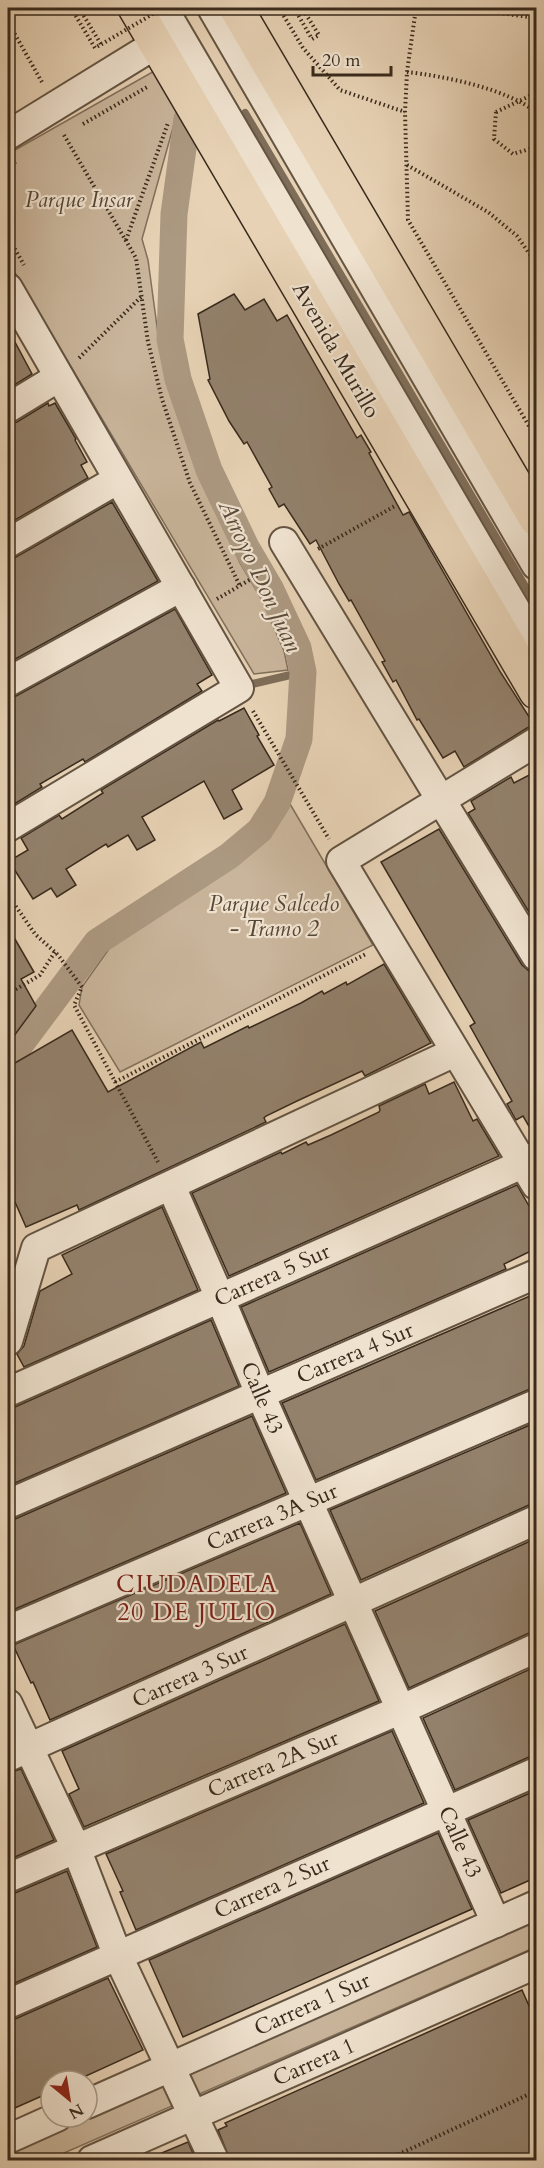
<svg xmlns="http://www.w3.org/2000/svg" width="544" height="2168" viewBox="0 0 544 2168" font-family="Cardo,serif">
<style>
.green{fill:#c9b59b;stroke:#81705c;stroke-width:1.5}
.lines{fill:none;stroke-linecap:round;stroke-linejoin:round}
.stream{stroke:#7e6d59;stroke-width:8}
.canal{stroke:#ac9981;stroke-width:27}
.building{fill:#93816c;stroke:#392a1c;stroke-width:1.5}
.minor-casing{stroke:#645442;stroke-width:32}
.major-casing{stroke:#392a1c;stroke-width:36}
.path{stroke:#392a1c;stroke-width:4;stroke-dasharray:1.5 3;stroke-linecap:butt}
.minor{stroke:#efe2cf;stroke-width:28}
.major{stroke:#e7d2b5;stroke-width:33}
.path-bridge{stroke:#392a1c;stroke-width:4;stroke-dasharray:1.5 3;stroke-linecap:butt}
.labels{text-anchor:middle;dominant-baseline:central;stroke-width:4.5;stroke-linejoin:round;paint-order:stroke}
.park-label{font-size:22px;font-style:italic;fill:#564635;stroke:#efe2cf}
.street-label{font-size:22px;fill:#392a1c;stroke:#efe2cf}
.water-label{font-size:24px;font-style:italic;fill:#5c4b3a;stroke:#efe2cf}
.neighbourhood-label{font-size:24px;letter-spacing:1.5px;fill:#7a1f14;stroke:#efe2cf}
</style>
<rect width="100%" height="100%" fill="#e7d2b5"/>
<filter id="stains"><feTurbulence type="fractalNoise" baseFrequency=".00333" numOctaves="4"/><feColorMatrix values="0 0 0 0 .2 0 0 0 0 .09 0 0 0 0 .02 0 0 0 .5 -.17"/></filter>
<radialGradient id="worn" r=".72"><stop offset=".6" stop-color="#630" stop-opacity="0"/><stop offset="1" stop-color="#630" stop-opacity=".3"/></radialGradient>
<g class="green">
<polygon points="156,70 179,106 142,239 148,260 159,341 171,390 199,475 240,563 262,600 284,651 288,670 254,674 8,261 8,154"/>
<polygon points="290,804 373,945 120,1072 79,1005 82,987 111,946 239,857 267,833"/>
<polygon points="536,1918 536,1947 48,2160 8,2160 8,2153"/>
</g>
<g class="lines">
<g class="stream">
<polyline points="245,113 536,605"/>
<polyline points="244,686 303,672"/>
</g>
<polyline class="canal" points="8,1061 97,942 229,856 260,830 277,803 299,739 303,672 298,648 270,588 246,547 209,470 178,379 170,339 174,214 187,119"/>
</g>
<g class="building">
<polygon points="234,294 245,310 264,299 277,321 287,315 357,438 361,435 371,452 369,453 403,515 409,512 501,673 535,726 527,728 464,767 455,751 443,758 419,719 417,720 396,680 393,682 382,662 385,661 351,600 349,601 339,584 316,540 310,544 284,504 279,507 269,489 272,487 247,442 244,444 229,421 208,380 210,379 198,314"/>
<polygon points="8,329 32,374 8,389"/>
<polygon points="48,403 49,406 55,403 76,439 75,440 87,462 81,465 88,478 8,524 8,424 17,422"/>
<polygon points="112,502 158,581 8,663 8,559 16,557"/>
<polygon points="175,609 212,675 197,684 202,691 85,762 83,759 40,784 42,787 8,808 8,698 16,696"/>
<polygon points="244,708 259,735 257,736 274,765 232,790 242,809 224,819 204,781 142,817 155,840 137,850 128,835 108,847 106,844 66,869 76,885 57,897 51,888 33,899 9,861 28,850 21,838 59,815 62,819 103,793 101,790 218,720 219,721"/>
<polygon points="537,771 537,925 468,813 475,809 471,801 511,777 514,783"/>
<polygon points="439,829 522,965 529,971 537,972 537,1140 523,1116 516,1120 507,1104 512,1101 470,1026 475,1023 381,862"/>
<polygon points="8,927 34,972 21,979 36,1006 8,1044"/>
<polygon points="384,964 431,1043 365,1076 362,1071 297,1101 266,1116 264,1118 266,1122 79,1210 77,1205 26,1227 8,1186 8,1067 72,1030 108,1092 201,1042 204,1048 248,1026 249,1028 301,1003 322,991 324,994 346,982 347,985"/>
<polygon points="454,1082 473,1121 477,1119 499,1156 229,1276 192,1193 281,1152 282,1154 306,1142 308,1145 331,1135 379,1112 380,1110 379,1106 425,1084 429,1094"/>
<polygon points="517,1185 537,1220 537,1248 504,1264 506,1269 269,1372 241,1307"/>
<polygon points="162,1207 198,1290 24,1367 17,1354 24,1346 40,1291 72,1274 62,1255"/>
<polygon points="537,1293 537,1388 530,1389 316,1480 282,1403"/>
<polygon points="211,1320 239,1386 8,1486 8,1408 15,1407"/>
<polygon points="252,1416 286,1493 8,1612 8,1520 15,1519"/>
<polygon points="537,1422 537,1504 529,1505 361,1580 330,1510"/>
<polygon points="300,1523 331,1594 50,1720 33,1682 31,1683 13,1645"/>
<polygon points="537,1538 537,1632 529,1633 409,1688 375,1611"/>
<polygon points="345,1624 379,1701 84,1827 69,1794 79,1789 62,1751"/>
<polygon points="537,1666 537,1756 529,1757 455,1790 423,1718"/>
<polygon points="392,1731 424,1803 136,1930 120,1892 123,1891 106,1854"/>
<polygon points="21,1769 54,1840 8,1860 8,1773"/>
<polygon points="537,1790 537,1877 501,1893 468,1820"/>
<polygon points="438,1833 472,1909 183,2037 149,1960"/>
<polygon points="67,1871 97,1947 8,1986 8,1894 15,1893"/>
<polygon points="108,1978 143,2050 75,2081 51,2081 51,2092 8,2111 8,2020 15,2019"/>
<polygon points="522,1990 537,2024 537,2151 531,2154 534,2160 230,2160 218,2130 227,2126 225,2123"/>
<polygon points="188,2142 196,2160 145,2160"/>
</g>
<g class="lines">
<defs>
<g id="minor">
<polyline points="163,8 536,644"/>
<polyline points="212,8 536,565"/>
<polyline points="8,135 156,44"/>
<polyline points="8,288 239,688 8,827"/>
<polyline points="8,408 59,377"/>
<polyline points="284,542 536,956"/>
<polyline points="8,543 117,480"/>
<polyline points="8,682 181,587"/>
<polyline points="536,742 341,861 536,1185"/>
<polyline points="171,1186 220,1298 260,1394 496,1923"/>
<polyline points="8,1341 36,1248 455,1052"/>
<polyline points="8,1392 525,1163 536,1156"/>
<polyline points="8,1504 536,1274"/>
<polyline points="8,1630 536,1404"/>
<polyline points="8,1704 76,1848 117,1954 214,2160"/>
<polyline points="8,1757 536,1520"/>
<polyline points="8,1878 400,1710 536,1648"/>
<polyline points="8,2004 536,1772"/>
<polyline points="87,2104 536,1905"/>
<polyline points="8,2139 57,2117"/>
<polyline points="92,2160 536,1964"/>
</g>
<g id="major">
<polyline points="135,8 536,692"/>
<polyline points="236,8 536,519"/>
</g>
</defs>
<use href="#minor" class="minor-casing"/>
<use href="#major" class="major-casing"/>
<g class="path">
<polyline points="79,8 102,46"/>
<polyline points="279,8 303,48 340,90 405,112"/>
<polyline points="294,8 312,39 319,35 302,8"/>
<polyline points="416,8 407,72 405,112 408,220 536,438"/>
<polyline points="463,8 536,18"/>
<polyline points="8,22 43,84"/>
<path d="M407,72C444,76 507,89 536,112"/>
<polyline points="496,112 494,139 513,154 536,147"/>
<polyline points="83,124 149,86"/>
<polyline points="64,135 136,258 148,342 162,399 190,483 240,586"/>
<polyline points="407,165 488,212 517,236 536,263"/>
<polyline points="8,167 16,162"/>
<polyline points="8,237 24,265"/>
<polyline points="126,240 168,123"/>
<polyline points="79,358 141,297"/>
<polyline points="318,549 395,506"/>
<polyline points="217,599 270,568"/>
<polyline points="253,711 329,839"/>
<polyline points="8,895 35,934 58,955 82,987 74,1005 158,1162"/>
<polyline points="8,994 40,975 55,952"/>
<polyline points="115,1082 366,954"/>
<polyline points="386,2160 536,2091"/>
</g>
<use href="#minor" class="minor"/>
<use href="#major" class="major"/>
<g class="path-bridge">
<polyline points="71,8 95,48 163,8"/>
<polyline points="520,8 536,21"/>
<polyline points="496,112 536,93"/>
</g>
</g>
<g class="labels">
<g class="park-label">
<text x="79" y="200">Parque Insar</text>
<text x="274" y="904">Parque Salcedo<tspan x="274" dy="25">- Tramo 2</tspan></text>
</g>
<g class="street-label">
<text transform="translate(336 350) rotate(60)">Avenida Murillo</text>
<text transform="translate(272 1275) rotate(-24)">Carrera 5 Sur</text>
<text transform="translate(355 1353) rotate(-23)">Carrera 4 Sur</text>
<text transform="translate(262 1398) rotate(67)">Calle 43</text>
<text transform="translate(272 1517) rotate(-23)">Carrera 3A Sur</text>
<text transform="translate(190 1676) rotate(-24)">Carrera 3 Sur</text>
<text transform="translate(273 1764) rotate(-23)">Carrera 2A Sur</text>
<text transform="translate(460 1842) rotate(66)">Calle 43</text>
<text transform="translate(272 1887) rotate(-24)">Carrera 2 Sur</text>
<text transform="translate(312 2004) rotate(-24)">Carrera 1 Sur</text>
<text transform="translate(314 2062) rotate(-24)">Carrera 1</text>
</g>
<g class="water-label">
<text transform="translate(260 576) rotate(65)">Arroyo Don Juan</text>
</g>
<g class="neighbourhood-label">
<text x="197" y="1584">CIUDADELA<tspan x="197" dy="28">20 DE JULIO</tspan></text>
</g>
</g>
<rect width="544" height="2168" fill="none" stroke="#e7d2b5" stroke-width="30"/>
<rect x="9" y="9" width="526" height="2150" fill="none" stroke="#392a1c" stroke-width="3"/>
<rect x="15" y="15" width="514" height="2138" fill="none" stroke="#392a1c" stroke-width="1.5"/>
<g transform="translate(69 2099) rotate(150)"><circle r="28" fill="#efe2cf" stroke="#a69887" stroke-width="1.5"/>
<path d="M0-4.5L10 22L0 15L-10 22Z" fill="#8f2418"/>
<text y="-9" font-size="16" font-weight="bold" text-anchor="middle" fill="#392a1c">N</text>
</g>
<path d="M313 66v9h78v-9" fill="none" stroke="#392a1c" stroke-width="3"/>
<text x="322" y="66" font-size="18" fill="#392a1c" stroke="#efe2cf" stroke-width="4.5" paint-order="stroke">20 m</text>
<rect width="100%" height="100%" filter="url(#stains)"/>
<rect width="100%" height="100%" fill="url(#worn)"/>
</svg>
